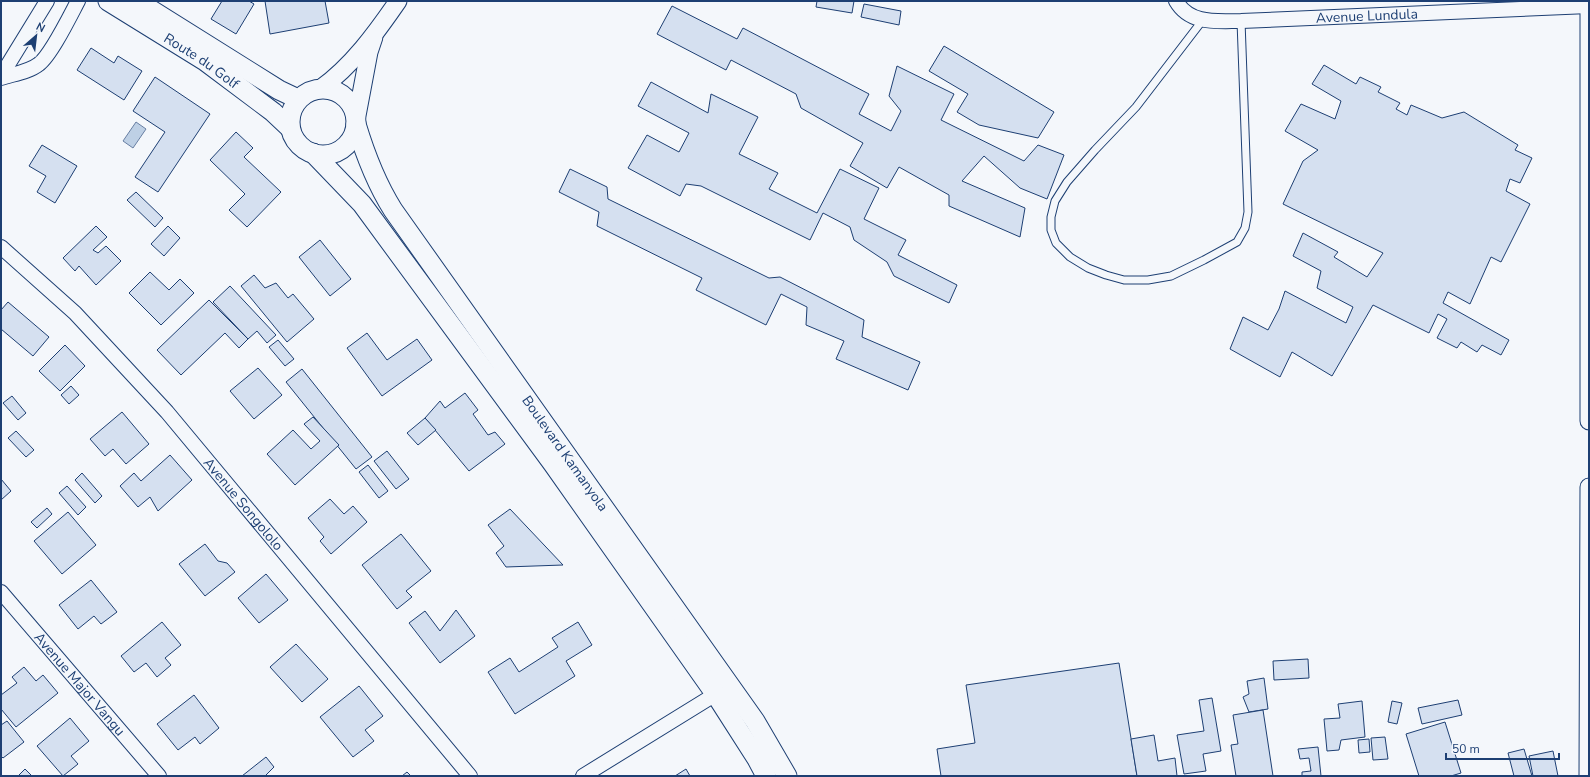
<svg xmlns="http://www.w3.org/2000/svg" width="1590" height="777" viewBox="0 0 1590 777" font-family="'Nunito Sans',sans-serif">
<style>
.water{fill:#bed0e5;stroke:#687fa3}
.building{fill:#d5e0f0;stroke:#1d3f73}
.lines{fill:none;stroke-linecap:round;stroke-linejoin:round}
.service-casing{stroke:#1d3f73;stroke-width:9}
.minor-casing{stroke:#1d3f73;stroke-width:16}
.tertiary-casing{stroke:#1d3f73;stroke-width:19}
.secondary-casing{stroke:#1d3f73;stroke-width:21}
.service{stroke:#f4f7fb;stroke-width:7}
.minor{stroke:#f4f7fb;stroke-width:14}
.tertiary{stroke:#f4f7fb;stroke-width:17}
.secondary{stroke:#f4f7fb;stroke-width:19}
.labels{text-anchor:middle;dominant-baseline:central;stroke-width:3;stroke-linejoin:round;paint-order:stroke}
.street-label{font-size:14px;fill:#1d3f73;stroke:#f4f7fb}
</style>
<rect width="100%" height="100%" fill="#f4f7fb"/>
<polygon class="water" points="136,122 146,129 133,148 123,141"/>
<g class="building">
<polygon points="222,1 249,1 254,4 236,34 211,19"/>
<polygon points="265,1 325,1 329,23 270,34"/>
<polygon points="817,1 854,1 852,13 816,7"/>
<polygon points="864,4 901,11 899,25 861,17"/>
<polygon points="672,6 737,39 743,28 869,94 859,114 891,131 901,111 889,96 897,66 954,94 941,120 1024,161 1038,145 1064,155 1047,199 1020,188 984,156 962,181 1025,208 1020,237 949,206 949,195 899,167 887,188 850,166 863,143 801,108 796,94 731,60 726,70 657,34"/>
<polygon points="944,46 1054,112 1038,138 979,125 957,112 968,94 929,71"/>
<polygon points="91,48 114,63 118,56 142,71 124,100 77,70"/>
<polygon points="1324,65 1356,84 1360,77 1381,87 1378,92 1400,103 1396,109 1407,115 1411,105 1442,118 1464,112 1518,145 1515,150 1532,158 1520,183 1510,179 1506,191 1530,204 1501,262 1491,257 1470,304 1448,292 1443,303 1509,340 1501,355 1482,345 1477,352 1461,342 1457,348 1437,338 1447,319 1438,314 1429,333 1373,305 1332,376 1292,352 1280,377 1230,349 1243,317 1268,330 1279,309 1285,291 1346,323 1353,307 1317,288 1321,271 1293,256 1303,233 1338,252 1334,257 1367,277 1383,253 1283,204 1303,161 1318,150 1285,131 1301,104 1335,119 1341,101 1312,84"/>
<polygon points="155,77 210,114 158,192 135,177 165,132 133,111"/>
<polygon points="651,82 708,113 711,94 758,117 739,154 778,173 769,189 817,213 840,169 879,188 864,219 906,240 898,255 957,285 949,303 894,276 887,262 854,240 850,227 823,213 810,240 701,186 686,184 680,196 628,168 647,135 679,152 689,133 638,106"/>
<polygon points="236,132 253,148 244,157 281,192 247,227 229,210 245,194 210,160"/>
<polygon points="42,145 77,166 55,203 37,192 46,176 29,166"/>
<polygon points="570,169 607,187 608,199 769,278 780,277 864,320 862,337 920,362 908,390 836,359 844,341 806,325 807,307 781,294 766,325 696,290 702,278 597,226 599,212 559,192"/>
<polygon points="136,192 163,218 155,227 127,200"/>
<polygon points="96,226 107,237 93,250 98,253 106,246 121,261 96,285 79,266 75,271 63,258"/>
<polygon points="168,226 180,238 164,256 151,244"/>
<polygon points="320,240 351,279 330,296 299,257"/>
<polygon points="150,272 169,290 180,279 194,293 161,325 129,293"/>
<polygon points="254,275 265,288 276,283 288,298 293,294 314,319 287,342 241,286"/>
<polygon points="230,286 276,335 267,343 257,331 248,339 213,302"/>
<polygon points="209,300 248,339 239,348 225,333 181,375 157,350"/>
<polygon points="8,302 49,337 33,356 1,329 1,310"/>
<polygon points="367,333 387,360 417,339 432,360 382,396 347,348"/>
<polygon points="278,340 294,359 285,366 269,347"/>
<polygon points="65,345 85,366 60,391 39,371"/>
<polygon points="258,368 282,395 254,419 230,391"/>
<polygon points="302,369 372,457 356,469 286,382"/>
<polygon points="71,386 79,395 69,404 61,395"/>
<polygon points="465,393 478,410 473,414 488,435 495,432 505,444 469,471 425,418 440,401 445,408"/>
<polygon points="12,396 26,413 18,420 3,403"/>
<polygon points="122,412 149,444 126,464 113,449 105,456 90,439"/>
<polygon points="313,417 339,445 295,485 267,454 293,430 311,449 320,441 304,424"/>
<polygon points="425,418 436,430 418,445 407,433"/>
<polygon points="16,431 34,450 26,457 8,438"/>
<polygon points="387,451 409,479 396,489 374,461"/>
<polygon points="170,455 192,480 158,511 150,497 138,507 120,486 134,473 141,481"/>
<polygon points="368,465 388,491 379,498 359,472"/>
<polygon points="82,473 102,496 95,503 75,480"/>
<polygon points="1,479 11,491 1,500"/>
<polygon points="67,486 86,507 78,515 59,493"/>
<polygon points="330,499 344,514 353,506 367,522 331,554 320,541 324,537 308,518"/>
<polygon points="47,508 52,514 37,528 31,522"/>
<polygon points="510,509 563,565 506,567 496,553 504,546 488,525"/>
<polygon points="68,512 96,545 62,574 34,541"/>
<polygon points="401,534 431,571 406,591 412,597 397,609 362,565"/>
<polygon points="205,544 218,561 227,563 235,572 205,596 179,564"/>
<polygon points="266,574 288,600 259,623 238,598"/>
<polygon points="91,580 117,612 101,624 94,616 78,629 59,605"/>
<polygon points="456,610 475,636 440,663 409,623 425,611 440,631"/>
<polygon points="162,622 181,645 165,658 171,665 157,677 146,663 134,672 121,656"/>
<polygon points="578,622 592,645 566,661 575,676 515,714 488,672 510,658 519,672 558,647 552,638"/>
<polygon points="296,644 328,679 302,702 270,667"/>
<polygon points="1308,659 1309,678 1274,680 1273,661"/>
<polygon points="1119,663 1137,776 941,776 937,749 975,743 966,685"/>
<polygon points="24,667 36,681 43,675 58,693 16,727 1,709 1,695 17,683 12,677"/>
<polygon points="1264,678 1268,709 1249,712 1243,697 1249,694 1247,681"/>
<polygon points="359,686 383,716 365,730 374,741 353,757 320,717"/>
<polygon points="194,695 219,728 200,744 195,737 178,750 157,724"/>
<polygon points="1212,698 1221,751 1203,754 1206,771 1184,774 1177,735 1204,731 1199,700"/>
<polygon points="1458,700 1462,715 1422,724 1418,708"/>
<polygon points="1362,701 1365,737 1341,740 1339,750 1327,751 1324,719 1340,718 1338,704"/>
<polygon points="1392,701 1402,703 1397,724 1388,722"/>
<polygon points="1263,710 1273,776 1236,776 1231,745 1238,744 1233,715"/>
<polygon points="70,718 89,741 71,756 78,764 63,776 37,746"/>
<polygon points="7,721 24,742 3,758 1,756 1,725"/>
<polygon points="1445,722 1461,773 1451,776 1419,776 1406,734"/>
<polygon points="1154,735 1158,761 1175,758 1177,776 1137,776 1131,739"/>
<polygon points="1385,737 1388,759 1373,760 1371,738"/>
<polygon points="1369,739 1370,752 1359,753 1358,740"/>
<polygon points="1318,747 1321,776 1302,776 1302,772 1311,771 1309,758 1300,759 1298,749"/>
<polygon points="1524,749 1532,776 1514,776 1508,753"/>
<polygon points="1553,751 1558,776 1533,776 1529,756"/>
<polygon points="266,757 274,767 265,776 242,776"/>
<polygon points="25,769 32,776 18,776"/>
<polygon points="686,769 690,776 675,776"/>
<polygon points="407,772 411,776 402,776"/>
</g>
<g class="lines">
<defs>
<polyline id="service" points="1202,21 1136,107 1095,150 1067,182 1055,201 1051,217 1051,230 1056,243 1070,257 1088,268 1106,275 1124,280 1148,280 1171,276 1204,260 1237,242 1245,228 1248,212 1241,21"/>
<g id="minor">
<path id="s1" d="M1176,1C1190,25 1217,21 1241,21L1589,6"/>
<polyline points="1,76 47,1"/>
<path d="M1,78C13,74 29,72 39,64C51,55 70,16 78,1"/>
<path id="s2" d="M1,247L75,313L167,412L470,776"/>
<path id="s3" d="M1,592L159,776"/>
<polyline points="583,776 724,689"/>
</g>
<g id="tertiary">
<polyline points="1589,1 1589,421"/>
<path d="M320,89C352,66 376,33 398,1"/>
<polyline points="356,121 369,52 374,37"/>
<polyline points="1588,776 1589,487"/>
</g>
<g id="secondary">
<path id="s4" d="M108,1L205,61L273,112L290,128"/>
<polyline points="137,1 279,90 298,99"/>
<circle cx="323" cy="122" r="33"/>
<path id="s5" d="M356,124C365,154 376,183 393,210L755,721L787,776"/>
<polyline points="313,153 362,204 553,464 716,695 757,759 766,776"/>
</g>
</defs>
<use href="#service" class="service-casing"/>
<use href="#minor" class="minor-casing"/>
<use href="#tertiary" class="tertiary-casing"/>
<use href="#secondary" class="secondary-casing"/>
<use href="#service" class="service"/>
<use href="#minor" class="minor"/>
<use href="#tertiary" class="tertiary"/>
<use href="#secondary" class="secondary"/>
</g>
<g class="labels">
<g class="street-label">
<text stroke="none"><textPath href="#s1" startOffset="198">Avenue Lundula</textPath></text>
<text stroke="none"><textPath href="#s4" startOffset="111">Route du Golf</textPath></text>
<text stroke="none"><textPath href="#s5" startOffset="392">Boulevard Kamanyola</textPath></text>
<text stroke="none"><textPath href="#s2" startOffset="354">Avenue Songololo</textPath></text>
<text stroke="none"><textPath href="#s3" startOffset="121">Avenue Major Vangu</textPath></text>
</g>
</g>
<rect width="1590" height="777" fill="none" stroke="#1d3f73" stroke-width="4"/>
<g transform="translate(36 36) rotate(28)" stroke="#f4f7fb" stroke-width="3" paint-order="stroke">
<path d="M0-3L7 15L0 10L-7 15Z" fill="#1d3f73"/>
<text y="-6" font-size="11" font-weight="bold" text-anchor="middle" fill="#1d3f73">N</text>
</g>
<path d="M1446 753v6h113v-6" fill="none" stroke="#1d3f73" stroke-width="2"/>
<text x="1452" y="753" font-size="12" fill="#1d3f73" stroke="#f4f7fb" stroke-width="3" paint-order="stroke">50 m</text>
</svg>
